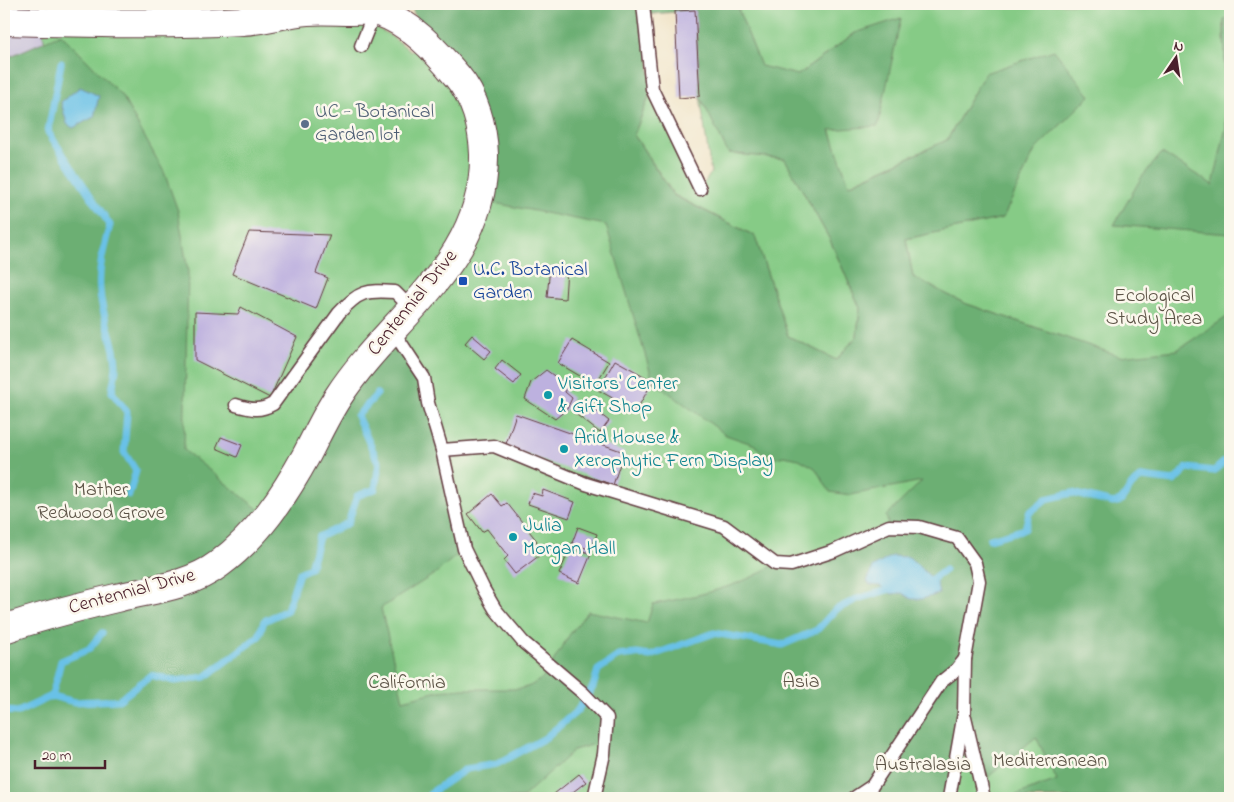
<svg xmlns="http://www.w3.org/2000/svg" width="1234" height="802" viewBox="0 0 1234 802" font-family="'Indie Flower',sans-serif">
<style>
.industrial{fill:#c7c0d9}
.green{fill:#86cb86;stroke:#687558}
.forest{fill:#6caf73;stroke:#5b674f;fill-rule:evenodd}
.water{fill:#69c1e7;stroke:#5a7089}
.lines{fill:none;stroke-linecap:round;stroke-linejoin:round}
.stream{stroke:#69c1e7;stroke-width:7}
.building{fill:#bdb1df}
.lane-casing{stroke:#633c41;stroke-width:15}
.secondary-casing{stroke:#633c41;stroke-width:30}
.lane{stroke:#fff;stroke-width:12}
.secondary{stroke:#fff;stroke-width:28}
.service-dot{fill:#5c6f8a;stroke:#fbf7ec;stroke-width:2}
.transit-dot{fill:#1a4fb4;stroke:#fbf7ec;stroke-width:2}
.culture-dot{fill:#0f9aa8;stroke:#fbf7ec;stroke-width:2}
.labels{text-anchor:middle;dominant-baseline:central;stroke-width:5;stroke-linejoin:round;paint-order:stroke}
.service-label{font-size:20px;fill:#4e5e75;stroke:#fbf7ec;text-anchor:start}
.transit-label{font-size:20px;fill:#164399;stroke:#fbf7ec;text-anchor:start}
.park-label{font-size:20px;fill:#5c5346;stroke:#fbf7ec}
.street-label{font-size:20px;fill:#4a1f2b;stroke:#fbf7ec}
.culture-label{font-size:20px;fill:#0d838f;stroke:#fbf7ec;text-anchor:start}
</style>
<rect width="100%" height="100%" fill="#fbf7ec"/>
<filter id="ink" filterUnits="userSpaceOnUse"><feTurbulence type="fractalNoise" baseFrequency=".02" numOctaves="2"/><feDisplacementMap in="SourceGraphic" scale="10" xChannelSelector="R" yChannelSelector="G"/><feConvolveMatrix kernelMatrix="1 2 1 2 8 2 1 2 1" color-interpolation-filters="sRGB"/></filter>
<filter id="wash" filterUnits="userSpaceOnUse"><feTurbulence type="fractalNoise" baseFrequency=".0096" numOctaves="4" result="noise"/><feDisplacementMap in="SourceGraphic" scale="20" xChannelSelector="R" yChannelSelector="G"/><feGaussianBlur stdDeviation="1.12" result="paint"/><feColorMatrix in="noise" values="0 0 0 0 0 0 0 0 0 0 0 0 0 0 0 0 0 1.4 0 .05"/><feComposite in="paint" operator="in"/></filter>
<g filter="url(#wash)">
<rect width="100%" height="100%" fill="#eee0c0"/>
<polygon class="industrial" points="4,4 42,4 45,42 4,59"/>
<g class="green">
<polygon points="42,4 109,4 355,16 388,34 411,51 422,39 612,212 873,436 1052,333 964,303 913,277 906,239 1002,218 1035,150 1090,95 985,73 947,140 848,185 830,129 855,33 798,75 761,67 736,4 1230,4 1230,16 1224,21 1225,76 1230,71 1230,385 1094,798 4,798 4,59 44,42"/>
<polygon points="652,89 700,189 711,173 700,96 728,153 785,159 830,240 860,308 857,336 836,360 788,336 755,236 674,195 634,135"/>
</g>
<g class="forest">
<path d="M409,4H623L625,6L628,4H736L761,66L798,75L855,33L901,18L878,126L830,130L849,185L947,140L985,73L1054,50L1090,96L1035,150L1003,218L906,239L913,277L964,303L1120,356L1177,350L1230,315V798H1015L1016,795L1057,780L1036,737L981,783L965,715L949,798H594L605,741L574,750L522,798H4V59L61,34L122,96L164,172L178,211L188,272L184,450L268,517L393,331L424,378L464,549L436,573L381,608L403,700L438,691L462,689H520L530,686L543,678L570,634L588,611L647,623L653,604C696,596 739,588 775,564L791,565L889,526L886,516L922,481L851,495L830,492L815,468L799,459L784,456L769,460L755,445L726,435L653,381L606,225L479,200L484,141L422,39L411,5ZM695,10L700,96L728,153L785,159L830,240L860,308L857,336L836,360L788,336L755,236L673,195L634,135L652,89L644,15Z"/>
<polygon points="1230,16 1230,234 1114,225 1141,178 1162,153 1213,185 1226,127 1224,20"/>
</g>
<g class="water">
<polygon points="80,87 99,96 94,117 73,128 67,124 61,102"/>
<polygon points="892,556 909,557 933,579 937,584 939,594 922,599 911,599 902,593 892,594 880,586 870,585 867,581 873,567"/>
</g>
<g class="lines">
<g class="stream">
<path d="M61,63L48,132L110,225C104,247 98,267 100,290C101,316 115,339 116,365C116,374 113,383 112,392L127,412L124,452L136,471L129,495"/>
<polyline points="990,539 1025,529 1029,513 1046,499 1072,493 1113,503 1121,501 1132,485 1142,477 1174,481 1187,468 1214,471 1225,461 1230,459"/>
<polyline points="926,581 933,579 945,570"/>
<polyline points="52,696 61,661 89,649 102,633"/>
<polyline points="4,711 18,712 52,696 75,702 119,700 151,675 175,681 205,677 259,636 264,621 287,610 299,573 310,568 319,537 348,523 357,496 375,489 379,464 357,416 377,394"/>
<polyline points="427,798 432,792 466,769 497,764 545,738 577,711 593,687 598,670 618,656 637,654 650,656 714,633 782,645 817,630 835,610 857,599 894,588"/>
</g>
</g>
<g id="blocks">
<g class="building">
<polygon points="695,10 700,96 679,98 675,11"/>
<polygon points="249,232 330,235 316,273 328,278 316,309 232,274"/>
<polygon points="550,267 567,269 565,299 547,297"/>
<polygon points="241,307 297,337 270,398 195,360 195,312 238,314"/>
<polygon points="472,335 491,351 484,359 465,343"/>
<polygon points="572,340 609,362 595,385 558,363"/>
<polygon points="502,360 521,375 514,384 495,369"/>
<polygon points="615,360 653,381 636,411 598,390"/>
<polygon points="546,370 568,386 565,392 572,398 567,409 555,419 525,399 531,382"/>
<polygon points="582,400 609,421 600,433 573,412"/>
<polygon points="516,414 624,452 613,485 505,447"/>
<polygon points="221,437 242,445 237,457 216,448"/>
<polygon points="543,490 575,502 569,518 528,504 532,493 542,496"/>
<polygon points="492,494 502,506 507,503 537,541 532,545 540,555 515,574 504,560 508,556 487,529 482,532 468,514"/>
<polygon points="578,527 597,534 591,550 572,543"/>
<polygon points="571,546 591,554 579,583 559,574"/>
<polygon points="579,774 586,782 565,798 558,798 554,794"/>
</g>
</g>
</g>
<g filter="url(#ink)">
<use href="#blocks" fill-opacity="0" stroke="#633c41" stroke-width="1"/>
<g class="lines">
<defs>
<g id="lane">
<polyline points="643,4 652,89 700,189"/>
<polyline points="4,6 8,4"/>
<polyline points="361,46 375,11"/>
<polyline points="393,331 424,378 428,403 442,450 464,549 484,590 495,609 523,642 583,693 607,718 604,754 594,798"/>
<path d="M236,405C250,409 259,412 273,404L339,313C359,291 366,290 395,292L412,309"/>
<polyline points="442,450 494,446 586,484 724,526 775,564 791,565 834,551 889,526 919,527 957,538 975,563 979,581 965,659 964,713 949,798"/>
<polyline points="965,718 984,798"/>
<polyline points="854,798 872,786 941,682 957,669 965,659"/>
</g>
<path id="secondary" d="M4,21C84,23 163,25 243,21C264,20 285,13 307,11C322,10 337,11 352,11C360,11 370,10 378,12C410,22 436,51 457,76C475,97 483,127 484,154C486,263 391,315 338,397C326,415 317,435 307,454C284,496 258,535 219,564C190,586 150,590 116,598C78,607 41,616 4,629"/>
</defs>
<use href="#lane" class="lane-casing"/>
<use href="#secondary" class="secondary-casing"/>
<use href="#lane" class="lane"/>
<use href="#secondary" class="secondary"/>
</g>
</g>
<circle class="service-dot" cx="305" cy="124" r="5"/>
<rect class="transit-dot" x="458" y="276" width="10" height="10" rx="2.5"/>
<g class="culture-dot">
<circle cx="548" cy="395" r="5"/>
<circle cx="564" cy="449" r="5"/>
<circle cx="513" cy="537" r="5"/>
</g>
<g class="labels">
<g class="service-label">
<text x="315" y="112">UC - Botanical<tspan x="315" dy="23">Garden lot</tspan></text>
</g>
<g class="transit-label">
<text x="473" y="270">U.C. Botanical<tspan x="473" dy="23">Garden</tspan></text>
</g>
<g class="park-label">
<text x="1154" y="296">Ecological<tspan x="1154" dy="23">Study Area</tspan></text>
<text x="101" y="490">Mather<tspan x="101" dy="23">Redwood Grove</tspan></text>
<text x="801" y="682">Asia</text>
<text x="407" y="683">California</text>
<text x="1050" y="761">Mediterranean</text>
<text x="923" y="765">Australasia</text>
</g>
<g class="street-label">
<text transform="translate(413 303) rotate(-51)">Centennial Drive</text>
<text transform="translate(132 592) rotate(-15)">Centennial Drive</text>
</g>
<g class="culture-label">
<text x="558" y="384">Visitors' Center<tspan x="558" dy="23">&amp; Gift Shop</tspan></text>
<text x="574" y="438">Arid House &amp;<tspan x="574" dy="23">Xerophytic Fern Display</tspan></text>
<text x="523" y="526">Julia<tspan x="523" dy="23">Morgan Hall</tspan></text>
</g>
</g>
<rect width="1234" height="802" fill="none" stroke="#fbf7ec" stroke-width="20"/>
<g transform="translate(1176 58) rotate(13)" stroke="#fbf7ec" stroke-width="4" paint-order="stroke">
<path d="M0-4L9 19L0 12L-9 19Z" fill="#4a1f2b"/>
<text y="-8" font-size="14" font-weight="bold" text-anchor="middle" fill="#4a1f2b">N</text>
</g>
<path d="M35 760v8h70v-8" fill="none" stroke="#4a1f2b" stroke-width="2.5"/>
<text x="42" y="760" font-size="15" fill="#4a1f2b" stroke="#fbf7ec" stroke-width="4" paint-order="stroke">20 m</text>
</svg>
